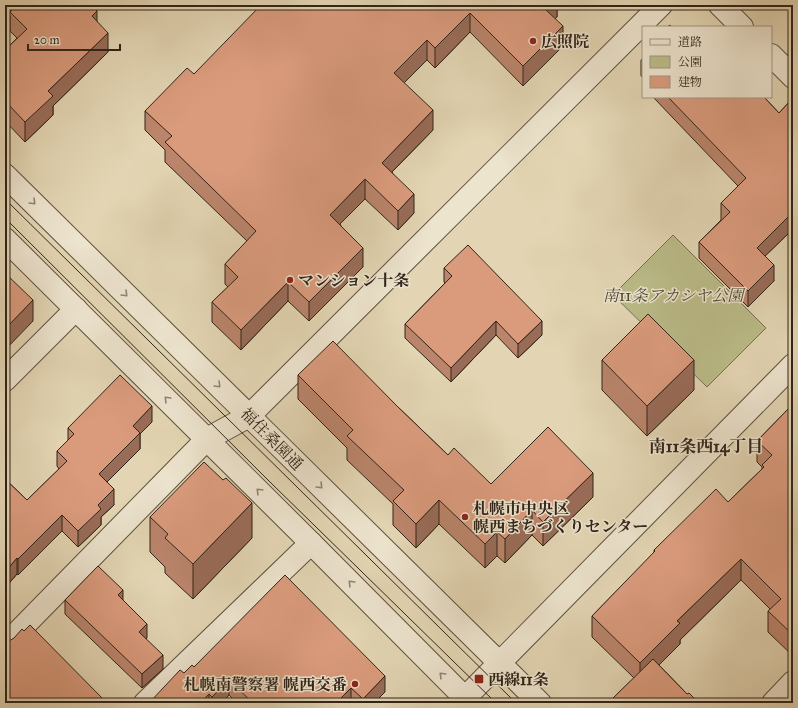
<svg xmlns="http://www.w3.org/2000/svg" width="798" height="708" viewBox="0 0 798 708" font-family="'IM FELL Great Primer','Noto Serif JP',serif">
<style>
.green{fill:#babb88;stroke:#757050}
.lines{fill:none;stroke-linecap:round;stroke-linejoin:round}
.minor-casing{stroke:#5d5040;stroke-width:24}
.tertiary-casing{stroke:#5d5040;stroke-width:24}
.minor{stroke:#ede4ce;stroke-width:22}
.tertiary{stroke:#ede4ce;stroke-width:22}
.tram{stroke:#302419;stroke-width:1}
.wall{fill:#bb856c;stroke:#302419}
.shaded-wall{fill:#996c58;stroke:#302419}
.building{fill:#da9b7d;stroke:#302419}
.oneway{stroke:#8e8474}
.poi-dot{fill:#8f2418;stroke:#ede4ce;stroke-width:1.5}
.labels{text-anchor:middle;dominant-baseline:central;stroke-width:3;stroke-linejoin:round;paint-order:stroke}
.poi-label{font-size:16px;font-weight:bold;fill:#302419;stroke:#ede4ce;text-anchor:start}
.park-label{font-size:16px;font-style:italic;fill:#524a35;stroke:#ede4ce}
.street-label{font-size:16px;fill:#302419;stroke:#ede4ce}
.neighbourhood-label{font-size:17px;font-weight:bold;fill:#302419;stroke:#ede4ce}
</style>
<rect width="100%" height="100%" fill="#e3d5b3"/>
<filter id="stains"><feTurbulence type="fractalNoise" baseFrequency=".005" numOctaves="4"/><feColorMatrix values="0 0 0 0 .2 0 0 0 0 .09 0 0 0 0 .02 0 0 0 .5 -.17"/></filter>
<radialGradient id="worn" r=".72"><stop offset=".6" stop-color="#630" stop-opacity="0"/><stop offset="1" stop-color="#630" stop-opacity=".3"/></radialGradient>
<polygon class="green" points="673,235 766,328 707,387 613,295"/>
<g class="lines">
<defs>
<g id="minor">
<polyline points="720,5 742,27"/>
<polyline points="771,55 793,77"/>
<polyline points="5,380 76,309"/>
<polyline points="5,645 207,439 249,416 661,5"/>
<polyline points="145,703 311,543"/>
<polyline points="773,703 793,682"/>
</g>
<g id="tertiary">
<polyline points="5,175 540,703"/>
<polyline points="5,239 311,543 470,703"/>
<polyline points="460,703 793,365"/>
</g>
</defs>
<use href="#minor" class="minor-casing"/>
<use href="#tertiary" class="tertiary-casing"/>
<use href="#minor" class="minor"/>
<use href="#tertiary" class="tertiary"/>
<g class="tram">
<polyline points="5,199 516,703"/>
<polyline points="5,218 270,482 496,703"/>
</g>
</g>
<g class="wall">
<polygon points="5,5 91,5 108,52 53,106 53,115 25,142 5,121 5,50 17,38 10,31 10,16 5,10"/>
<polygon points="557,5 557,17 555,19 563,46 523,86 470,32 435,68 427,60 404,83 433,130 392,172 414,213 398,230 365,199 340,224 363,267 309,321 288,301 241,350 212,322 212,302 228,287 225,284 225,264 247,241 165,162 165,150 145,130 145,111 194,74 327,9"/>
<polygon points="643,58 643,78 641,76 641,60"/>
<polygon points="653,97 764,97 779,113 793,98 793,229 765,256 774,281 748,307 699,258 699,242 721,220 721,203 738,186"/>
<polygon points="444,268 542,335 518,358 496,335 451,382 405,338 405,324 445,283 444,282"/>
<polygon points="602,360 694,390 647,436 602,390"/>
<polygon points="298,375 398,407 448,455 491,484 593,497 543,546 532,535 505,563 497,556 485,568 439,524 416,548 393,525 393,504 347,460 347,448 298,399"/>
<polygon points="793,404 793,656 768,632 768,611 770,609 741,580 680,640 680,644 659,665 687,694 699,703 611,703 611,700 634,678 592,637 592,616 654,553 654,550 728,502 762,469 762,467 757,462 757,441"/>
<polygon points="152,422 140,434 140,449 107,482 114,505 101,517 101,525 78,547 62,531 18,575 17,574 5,588 5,479 27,500 59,469 57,466 57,451 68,440 68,428"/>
<polygon points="150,517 252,538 193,599 165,573 165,567 150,552"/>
<polygon points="65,600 147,638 146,639 163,669 142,688 65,614"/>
<polygon points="5,641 107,703 5,703"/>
<polygon points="194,667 385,692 374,703 237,703 229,695 222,703 149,703 184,673"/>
</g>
<g class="shaded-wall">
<polygon points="549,5 557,5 557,17 545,28 545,9"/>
<polygon points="97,11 97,31 92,16"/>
<polygon points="470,13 470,32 435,68 435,48"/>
<polygon points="563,26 563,46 523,86 523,66"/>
<polygon points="108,33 108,52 53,106 53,115 25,142 25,122 48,91"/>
<polygon points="427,40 427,60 394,93 394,73"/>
<polygon points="433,110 433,130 382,182 382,163"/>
<polygon points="365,179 365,199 330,234 330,215"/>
<polygon points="414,194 414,213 398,230 398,211"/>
<polygon points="793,212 793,229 757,264 757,248"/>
<polygon points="363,248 363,267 309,321 309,302"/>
<polygon points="774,265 774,281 748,307 748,291"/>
<polygon points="288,282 288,301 241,350 241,330"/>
<polygon points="33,300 33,321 5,350 5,329"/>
<polygon points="496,321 496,335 451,382 451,368"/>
<polygon points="542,321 542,335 518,358 518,344"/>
<polygon points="694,360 694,390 647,436 647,406"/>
<polygon points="152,406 152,422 140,434 140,449 99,490 99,474 133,426"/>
<polygon points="593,473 593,497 543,546 543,522"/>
<polygon points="114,489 114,505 101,517 101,525 78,547 78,531 98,505"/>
<polygon points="439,500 439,524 416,548 416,524"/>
<polygon points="252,503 252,538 193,599 193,564"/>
<polygon points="532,510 532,535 505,563 505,539"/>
<polygon points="62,515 62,531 18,575 18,559"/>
<polygon points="497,532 497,556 485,568 485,544"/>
<polygon points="17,558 17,574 5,588 5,572"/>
<polygon points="741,559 741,580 680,640 680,644 640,684 640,663 677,621"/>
<polygon points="123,590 123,604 118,595"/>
<polygon points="147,624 147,638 139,646 139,632"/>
<polygon points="163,655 163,669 142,688 142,674"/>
<polygon points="385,676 385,692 374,703 363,703 363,699"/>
<polygon points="229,680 229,695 222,703 212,703 212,697"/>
<polygon points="351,688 351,703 336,703"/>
<polygon points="209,694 209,703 200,703"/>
</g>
<g class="building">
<polygon points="17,5 91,5 97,11 92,16 108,33 48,91 53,96 25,122 5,101 5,57 9,53 5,50 27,29 10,12"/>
<polygon points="261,5 324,5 327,9 331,5 549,5 545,9 563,26 523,66 470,13 435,48 427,40 394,73 433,110 382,163 414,194 398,211 365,179 330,215 363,248 309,302 288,282 241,330 212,302 238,277 225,264 256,231 165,142 172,136 145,111 187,68 194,74"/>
<polygon points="670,25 672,27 667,27"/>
<polygon points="668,97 764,97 779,113 793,98 793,212 757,248 774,265 748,291 699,242 730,212 721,203 746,178"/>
<polygon points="468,245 542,321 518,344 496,321 451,368 405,324 452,276 444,268"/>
<polygon points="5,273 33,300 5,329"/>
<polygon points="648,314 694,360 647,406 602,360"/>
<polygon points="333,341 398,407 448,455 454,448 491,484 548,427 593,473 543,522 532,510 505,539 497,532 485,544 439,500 416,524 393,501 404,490 347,436 353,430 298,375"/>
<polygon points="120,375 152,406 133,426 140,433 99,474 114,489 98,505 101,509 78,531 62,515 18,559 17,558 5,572 5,479 27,500 67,461 57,451 74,434 68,428"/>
<polygon points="793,404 793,635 768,611 781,599 741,559 677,621 680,623 640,663 592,616 655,551 654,550 716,489 728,502 764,467 762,465 772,455 757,441"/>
<polygon points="204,462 223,480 226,478 252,503 193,564 165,538 168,534 150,517"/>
<polygon points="98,566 123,590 118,595 147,624 139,632 163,655 142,674 65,600"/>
<polygon points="285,575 385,676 363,699 351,688 336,703 253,703 229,680 212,697 209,694 200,703 149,703 180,670 184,673 192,665 194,667"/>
<polygon points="30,625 107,703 5,703 5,666 10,660 5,655 5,652 6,651 5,650 5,641 9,641 14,638 22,629 24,631"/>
<polygon points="653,659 687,694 689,693 699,703 614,703 611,700"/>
</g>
<defs><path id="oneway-chevron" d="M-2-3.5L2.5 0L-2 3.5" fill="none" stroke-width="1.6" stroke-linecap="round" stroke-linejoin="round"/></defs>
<g class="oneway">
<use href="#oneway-chevron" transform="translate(33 202) rotate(45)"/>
<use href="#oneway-chevron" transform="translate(125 294) rotate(45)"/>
<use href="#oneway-chevron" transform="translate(218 385) rotate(45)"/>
<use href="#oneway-chevron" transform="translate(167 399) rotate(-135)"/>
<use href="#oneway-chevron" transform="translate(320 486) rotate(45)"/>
<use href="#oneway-chevron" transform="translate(259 491) rotate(-135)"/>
<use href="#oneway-chevron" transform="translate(351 583) rotate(-135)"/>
<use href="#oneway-chevron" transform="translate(442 675) rotate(-135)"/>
</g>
<g class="poi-dot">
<circle cx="533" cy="41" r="4"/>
<circle cx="290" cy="280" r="4"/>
<circle cx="465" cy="517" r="4"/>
<rect x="474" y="674" width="10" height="10" rx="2"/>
<circle cx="355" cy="684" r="4"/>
</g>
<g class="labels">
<g class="poi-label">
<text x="541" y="41">広照院</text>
<text x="298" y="280">マンション十条</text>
<text x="473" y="508">札幌市中央区<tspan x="473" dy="18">幌西まちづくりセンター</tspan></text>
<text x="488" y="679">西線11条</text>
<text x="347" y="684" text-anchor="end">札幌南警察署 幌西交番</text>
</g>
<g class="park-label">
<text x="673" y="295">南11条アカシヤ公園</text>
</g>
<g class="street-label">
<text transform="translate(272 439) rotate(45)">福住桑園通</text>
</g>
<g class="neighbourhood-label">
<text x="706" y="446">南11条西14丁目</text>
</g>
</g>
<rect width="798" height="708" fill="none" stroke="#e3d5b3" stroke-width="20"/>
<rect x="6" y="6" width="786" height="696" fill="none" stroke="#302419" stroke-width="2"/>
<rect x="10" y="10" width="778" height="688" fill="none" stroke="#302419"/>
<rect x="642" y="26" width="130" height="72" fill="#ede4ce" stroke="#a19786"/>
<rect x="650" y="39" width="20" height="6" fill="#ede4ce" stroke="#a19786"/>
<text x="678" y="46" font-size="12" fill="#302419">道路</text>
<rect x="650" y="56" width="20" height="12" fill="#babb88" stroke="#a19786"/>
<text x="678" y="66" font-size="12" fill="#302419">公園</text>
<rect x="650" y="76" width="20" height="12" fill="#da9b7d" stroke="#a19786"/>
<text x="678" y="86" font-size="12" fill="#302419">建物</text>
<path d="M28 44v6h92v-6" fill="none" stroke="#302419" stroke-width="2"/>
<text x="34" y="44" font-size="12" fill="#302419" stroke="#ede4ce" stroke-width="3" paint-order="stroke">20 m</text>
<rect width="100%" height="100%" filter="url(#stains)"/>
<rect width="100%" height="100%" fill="url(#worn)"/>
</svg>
